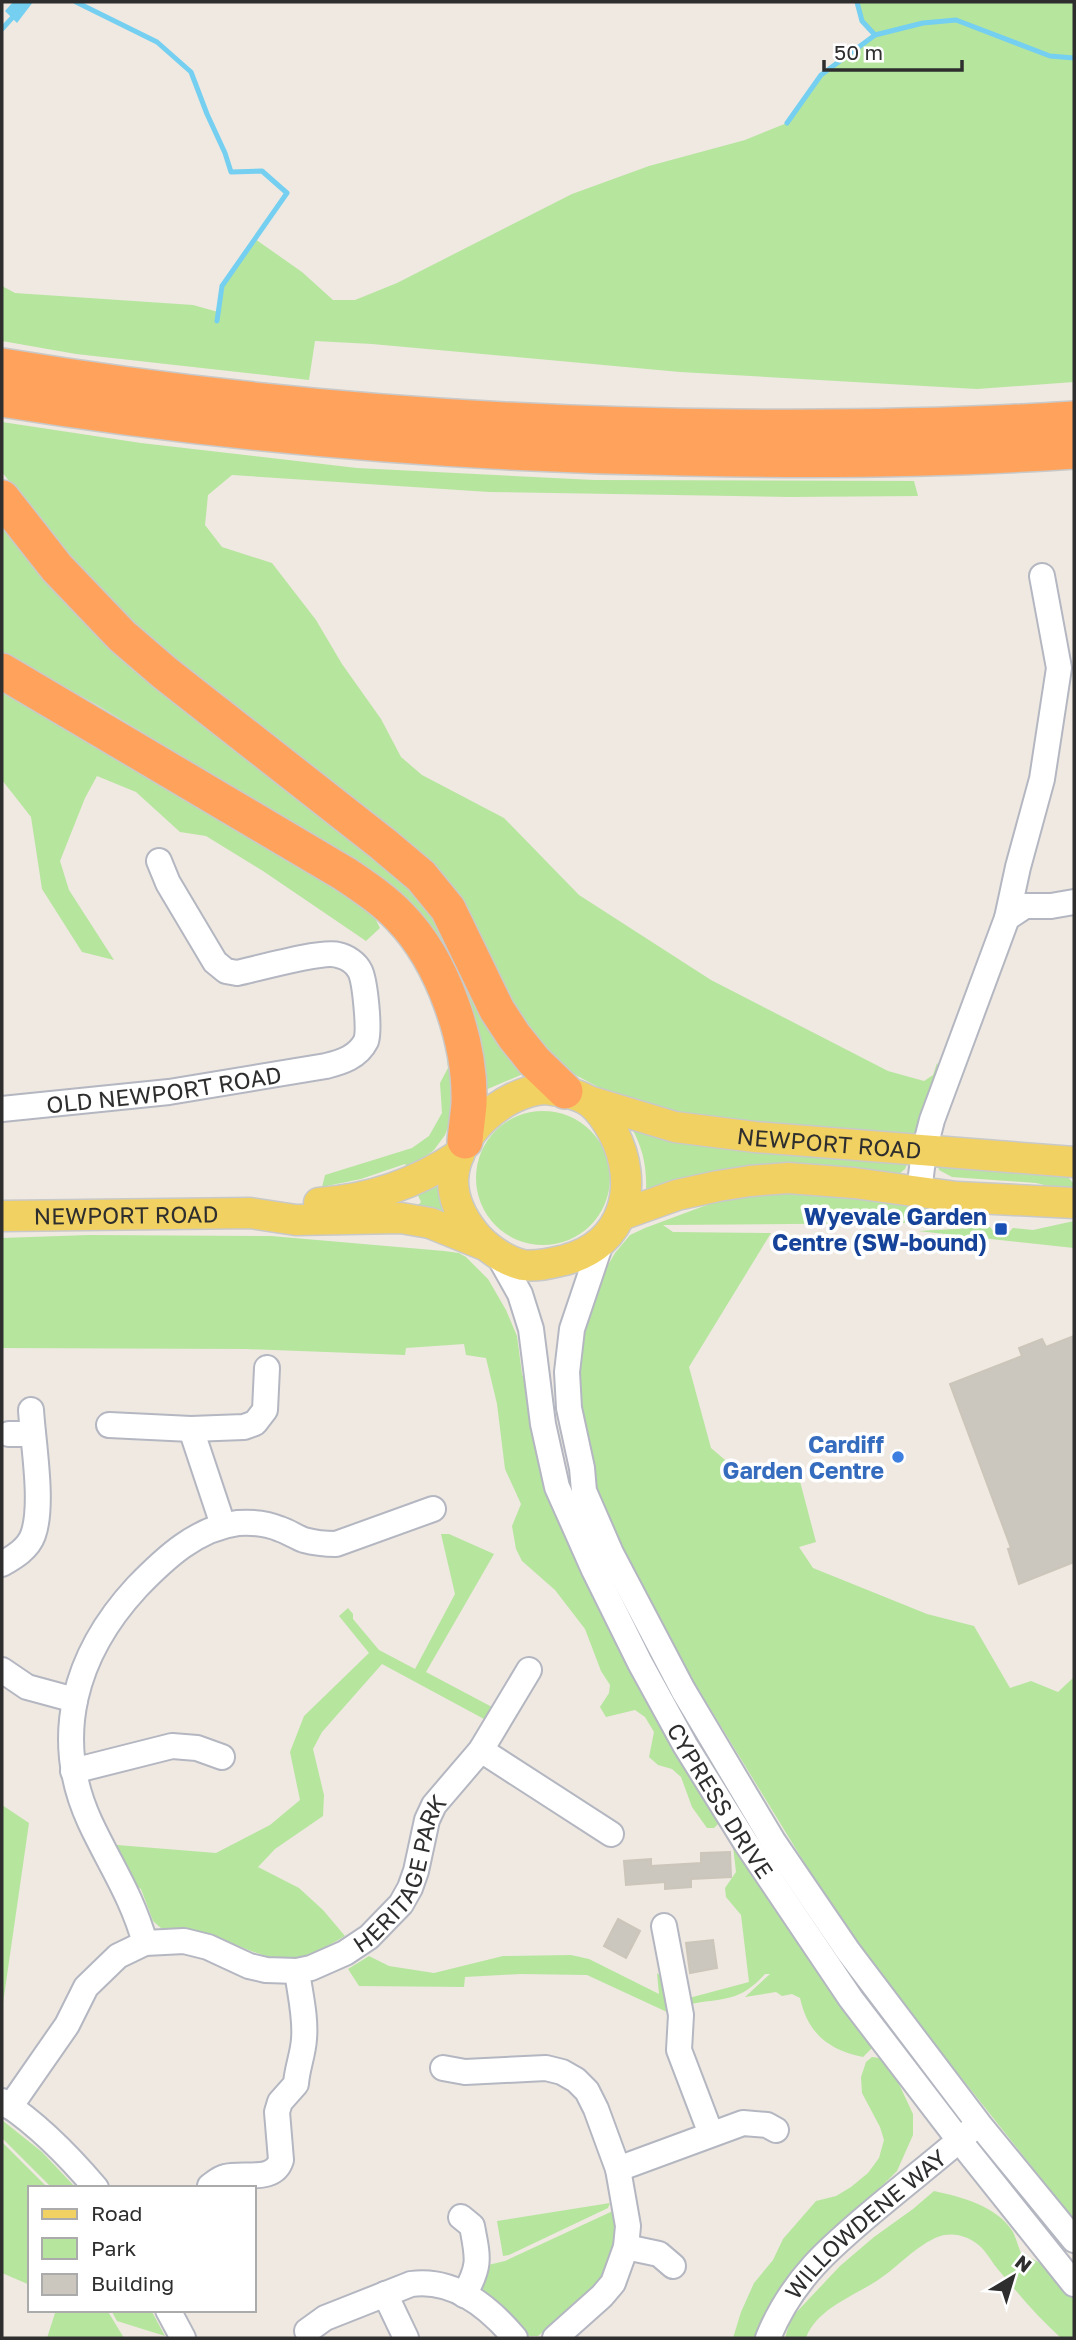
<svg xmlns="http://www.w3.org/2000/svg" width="1076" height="2340" viewBox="0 0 1076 2340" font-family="'Golos Text',sans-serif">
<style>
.green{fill:#b6e59e}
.water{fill:#75cff0}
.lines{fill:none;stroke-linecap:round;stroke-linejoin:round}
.stream{stroke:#75cff0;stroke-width:5}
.building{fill:#cbc7bf;stroke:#cbc5ba;stroke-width:2}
.minor-casing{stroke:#b4b7c1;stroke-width:28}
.major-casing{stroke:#c9c9c9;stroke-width:33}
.highway-casing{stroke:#c9c9c9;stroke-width:38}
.minor{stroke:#fff;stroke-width:24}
.major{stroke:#f2d163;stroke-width:30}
.highway{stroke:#ffa35c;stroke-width:35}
.transit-dot{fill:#1a4fb4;stroke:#fff;stroke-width:2.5}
.shop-dot{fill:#3f7fe0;stroke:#fff;stroke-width:2.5}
.labels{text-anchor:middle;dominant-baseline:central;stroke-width:7;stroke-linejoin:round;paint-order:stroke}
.street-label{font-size:23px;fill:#2e2e2e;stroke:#fff}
.transit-label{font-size:23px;font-weight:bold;fill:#164399;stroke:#fff;text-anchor:end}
.shop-label{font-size:23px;font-weight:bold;fill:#366cbe;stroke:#fff;text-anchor:end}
</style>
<rect width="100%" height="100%" fill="#efe9e1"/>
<g class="green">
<polygon points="857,2 1074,2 1074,382 977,389 680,372 372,344 315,341 309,380 76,354 2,341 2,286 15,293 193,305 218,312 222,286 255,239 302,272 333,300 355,300 397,283 572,194 649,166 745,140 787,123 821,75 875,35 862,21"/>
<polygon points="2,422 141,443 357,468 594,480 914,481 918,496 789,497 489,492 232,475 208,495 205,525 222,547 272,563 316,620 342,664 381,719 401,757 422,775 504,818 579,895 711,980 888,1071 924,1081 933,1075 937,1063 942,1077 924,1130 913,1140 714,1124 642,1104 600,1088 568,1071 536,1042 505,997 466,918 233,708 117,608 55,540 2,472"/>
<polygon points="2,521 96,629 140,676 261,764 407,879 445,930 498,1044 523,1074 483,1091 359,864 99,706 2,652"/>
<polygon points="2,687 367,902 380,928 366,941 263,871 206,836 180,832 136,792 97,776 85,798 60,861 69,890 114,960 82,952 42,889 31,817 2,780"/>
<polygon points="446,1045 456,1089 450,1122 445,1135 434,1150 409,1169 405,1164 361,1179 322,1187 325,1175 412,1148 429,1136 442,1113 440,1083 448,1068"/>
<circle cx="543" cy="1178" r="67"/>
<path d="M631,1127L909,1160L905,1169L899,1174L739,1169L689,1177L646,1191C647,1167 643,1148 631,1127Z"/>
<polygon points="937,1162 1068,1172 1068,1177 1074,1184 1074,1192 1036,1183 952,1177 939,1170"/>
<polygon points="439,1182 447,1218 415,1208 421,1202 417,1193"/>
<polygon points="835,1192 928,1203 980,1218 901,1223 663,1225 673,1232 771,1233 689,1367 711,1448 731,1465 797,1470 816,1542 799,1547 813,1568 927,1614 974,1626 1010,1688 1031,1681 1058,1692 1074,1677 1074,2220 879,1974 832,1908 659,1625 594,1494 575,1406 577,1346 604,1272 615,1253 630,1235 645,1228 712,1203 754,1195"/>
<polygon points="1074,1221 1074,1248 918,1231 990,1227 994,1232 1008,1233 1013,1228 1033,1230"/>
<polygon points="89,1235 271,1236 444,1251 459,1253 466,1257 488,1279 506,1310 517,1336 522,1374 531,1397 536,1430 721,1821 714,1828 707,1828 692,1807 681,1777 672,1769 658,1765 649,1757 654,1732 645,1717 635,1710 606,1717 600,1707 609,1693 610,1685 601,1671 585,1629 555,1590 522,1561 516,1549 512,1526 521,1504 505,1469 497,1404 486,1358 466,1355 464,1344 406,1348 405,1355 246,1349 2,1348 2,1238"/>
<path d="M441,1534H449L494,1554L426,1672L492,1707L484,1719L382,1664L322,1732L313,1749L324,1795L323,1816L275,1849L258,1867L299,1888L323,1910L345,1936C330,1945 316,1953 300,1957C263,1965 234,1939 200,1932C187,1929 174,1928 162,1929L153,1921L141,1889L123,1877L118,1863L117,1845L216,1853L270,1825L300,1800L290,1752L304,1716L369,1653L339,1616L348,1608L353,1614V1619L379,1650L415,1669L455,1594Z"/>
<polygon points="2,1805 29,1823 2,2010"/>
<path d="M733,1846L873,2047L863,2057C829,2050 808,2034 800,1998L792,1994L782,1996L776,1992L745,1997L770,1974H765C740,2002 725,1998 690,2004L689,1998L749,1982L741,1915L726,1897L725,1888L736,1872Z"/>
<path d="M571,1955L589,1959L659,1994L657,1973C675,1988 674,2008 668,2029L667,2012L587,1975L520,1974L465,1977L464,1987L359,1986L348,1969L369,1956L389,1966L434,1973L503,1956Z"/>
<polygon points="872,2057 879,2058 888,2065 898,2082 913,2114 913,2135 897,2171 784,2284 766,2312 755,2338 733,2338 741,2312 754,2283 773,2260 783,2239 816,2201 836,2196 851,2187 868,2173 879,2158 884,2140 880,2127 862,2093 861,2077 866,2062"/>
<polygon points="2,2120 42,2152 76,2188 52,2188 2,2138"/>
<polygon points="2,2142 48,2188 30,2188 30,2285 2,2273"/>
<path d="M934,2191C962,2197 997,2206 1013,2232C1016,2238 1018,2246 1021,2253L1048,2267L1074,2299V2338H1061C1037,2317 1017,2292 996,2267C990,2259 984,2248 976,2243C963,2234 949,2232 935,2238C912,2249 896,2269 875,2282C851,2297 816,2310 806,2338H785L791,2318L840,2266L874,2237L913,2209Z"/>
<polygon points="610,2203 608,2208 509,2255 503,2256 497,2221"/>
<polygon points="615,2210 618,2238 606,2277 583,2299 538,2336 530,2336 523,2333 486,2295 482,2287 488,2265 505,2261"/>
<polygon points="56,2310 107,2310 124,2338 47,2338"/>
<polygon points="111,2310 151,2310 165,2336 117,2321"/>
</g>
<polygon class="water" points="13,2 33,2 17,23 5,11"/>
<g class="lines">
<g class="stream">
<polyline points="76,2 157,42 191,72 207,114 225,153 231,172 262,171 287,193 222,286 217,321"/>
<polyline points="857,2 862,21 875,35"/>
<polyline points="2,29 12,18"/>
<polyline points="787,123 821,75 875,35 923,23 956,20 1050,56 1074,58"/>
</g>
</g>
<g class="building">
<polygon points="1074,1336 1074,1562 1019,1584 1008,1549 1011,1548 950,1384 1022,1356 1019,1348 1042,1339 1046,1347"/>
<polygon points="730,1852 731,1877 691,1879 691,1887 665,1889 665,1882 626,1885 624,1861 651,1859 651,1866 701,1863 701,1853"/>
<polygon points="618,1919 640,1931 626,1958 604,1946"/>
<polygon points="713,1940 717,1968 690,1973 686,1943"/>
</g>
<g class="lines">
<defs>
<g id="minor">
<polyline points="1007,918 1025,906 1051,906 1074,902"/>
<path id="s1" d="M2,1109L169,1092L326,1066C342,1062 358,1057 366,1041C370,1030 365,981 360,971C356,963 347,957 338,955C323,950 256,969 237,973L226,971L215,962L168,883L159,861"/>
<polyline points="919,1192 924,1151 932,1120 1007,918 1018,867 1042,779 1059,668 1042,576"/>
<polyline points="601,1243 572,1329 567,1372 569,1408 582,1468 584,1491 611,1553 683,1690 773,1841 848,1951 979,2124 1074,2240"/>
<path id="s2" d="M497,1253L520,1294L531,1329L543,1424L557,1487L594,1570L640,1663L685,1745L746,1843L851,1999L959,2140L1074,2284"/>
<polyline points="109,1425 191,1429 244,1427 255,1423 265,1410 267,1368"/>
<polyline points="191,1429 223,1525"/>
<polyline points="9,1434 33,1434"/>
<path d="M2,1564C14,1557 28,1549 33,1535C44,1505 33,1443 31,1410"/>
<polyline points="2,1670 27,1687 75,1700"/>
<polyline points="481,1750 611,1834"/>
<polyline points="73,1771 172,1746 197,1748 222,1757"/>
<polyline points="664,1926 681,2015 679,2050 711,2134"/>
<path d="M145,1943C132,1896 110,1865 90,1822C51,1737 75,1654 137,1587C165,1558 197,1528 238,1523C252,1522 268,1524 280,1529C289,1532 296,1537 304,1540C315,1543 325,1544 336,1544L433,1509"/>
<polyline points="443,2068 465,2072 546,2068 562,2072 576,2080 587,2091 596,2109 618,2169 628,2226 626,2247 613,2283 602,2296 555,2338"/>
<path d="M2,2101C38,2124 68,2155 96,2188"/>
<path id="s3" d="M10,2107L67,2025L86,1987L118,1956L145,1943L184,1941L208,1947L249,1966L266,1970L297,1971L311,1968L345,1953L369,1937L401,1904L410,1888L416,1871L427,1820L434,1805L481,1750L529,1670"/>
<polyline points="618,2169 743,2123 767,2125 776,2130"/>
<path d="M210,2186C214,2183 220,2178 225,2177C243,2172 274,2183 281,2160L277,2112L280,2102L296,2084C297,2068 303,2055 304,2039C306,2017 300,1994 297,1971"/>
<path d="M461,2217L472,2226C478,2258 481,2265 464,2295"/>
<polyline points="626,2247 659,2254 673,2266"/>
<polyline points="385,2294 406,2338"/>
<polyline points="168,2310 183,2338"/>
<path d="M307,2331L325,2318L411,2284C454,2278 489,2307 515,2338"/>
<path id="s4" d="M768,2338C792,2279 830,2247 878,2207C909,2181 940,2157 970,2131"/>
</g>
<g id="major">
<path d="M545,1089C560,1091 578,1093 591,1103C601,1111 607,1121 613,1132C640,1184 626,1244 565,1260C552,1263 536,1267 523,1265C505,1261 485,1247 474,1233C462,1218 453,1200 453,1180C455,1135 502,1092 545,1089Z"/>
<path id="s5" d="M589,1101L675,1127L755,1137L1074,1162"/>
<path d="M319,1203C371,1199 415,1184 459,1155"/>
<polyline points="621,1215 677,1195 718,1186 750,1181 788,1178 854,1183 957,1197 1074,1203"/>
<path id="s6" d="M2,1216L250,1213L296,1220L401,1218L430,1223L482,1244"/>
</g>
<g id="highway">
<path d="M2,366C245,406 492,425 739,427C851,428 963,426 1074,419"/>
<path d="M2,399C228,435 456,454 685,458C815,461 945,460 1074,451"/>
<polyline points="2,498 57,568 122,636 165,673 383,844 421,876 448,909 497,1010 514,1036 534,1061 565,1091"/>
<path d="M2,671L345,874C364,887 384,900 400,917C443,961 471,1042 469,1104C468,1116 466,1129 465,1141"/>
</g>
</defs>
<use href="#minor" class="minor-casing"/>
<use href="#major" class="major-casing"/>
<use href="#highway" class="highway-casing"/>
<use href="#minor" class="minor"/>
<use href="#major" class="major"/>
<use href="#highway" class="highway"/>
</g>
<rect class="transit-dot" x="994" y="1222" width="14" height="14" rx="3.5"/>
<circle class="shop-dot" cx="898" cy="1457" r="7"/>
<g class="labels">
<g class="street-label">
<text stroke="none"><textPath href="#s1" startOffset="163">OLD NEWPORT ROAD</textPath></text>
<text stroke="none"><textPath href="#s5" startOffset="245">NEWPORT ROAD</textPath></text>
<text stroke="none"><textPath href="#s6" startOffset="124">NEWPORT ROAD</textPath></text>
<text stroke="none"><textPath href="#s2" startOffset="598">CYPRESS DRIVE</textPath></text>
<text stroke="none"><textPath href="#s3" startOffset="527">HERITAGE PARK</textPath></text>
<text stroke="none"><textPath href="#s4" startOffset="152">WILLOWDENE WAY</textPath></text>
</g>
<g class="transit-label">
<text x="987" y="1216">Wyevale Garden<tspan x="987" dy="26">Centre (SW-bound)</tspan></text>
</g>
<g class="shop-label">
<text x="884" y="1444">Cardiff<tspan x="884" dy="26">Garden Centre</tspan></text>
</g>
</g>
<rect width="1076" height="2340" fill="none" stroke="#2e2e2e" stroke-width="7"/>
<rect x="28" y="2186" width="228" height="126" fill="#ffffff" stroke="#ababab" stroke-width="2"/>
<rect x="42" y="2209" width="35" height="10" fill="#f2d163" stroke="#ababab" stroke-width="2"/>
<text x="91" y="2221" font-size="21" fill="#2e2e2e">Road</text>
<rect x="42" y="2238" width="35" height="21" fill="#b6e59e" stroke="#ababab" stroke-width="2"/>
<text x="91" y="2256" font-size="21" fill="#2e2e2e">Park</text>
<rect x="42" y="2274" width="35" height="21" fill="#cbc7bf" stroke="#ababab" stroke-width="2"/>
<text x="91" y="2291" font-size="21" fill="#2e2e2e">Building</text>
<g transform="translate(1013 2277) rotate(38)" stroke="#ffffff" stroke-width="5" paint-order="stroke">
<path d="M0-5L12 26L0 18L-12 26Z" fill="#2e2e2e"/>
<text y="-10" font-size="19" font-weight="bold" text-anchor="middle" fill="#2e2e2e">N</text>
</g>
<path d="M824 60v10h138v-10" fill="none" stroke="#2e2e2e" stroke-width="3.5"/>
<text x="834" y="60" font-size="21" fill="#2e2e2e" stroke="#ffffff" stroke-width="5" paint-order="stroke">50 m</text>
</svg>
